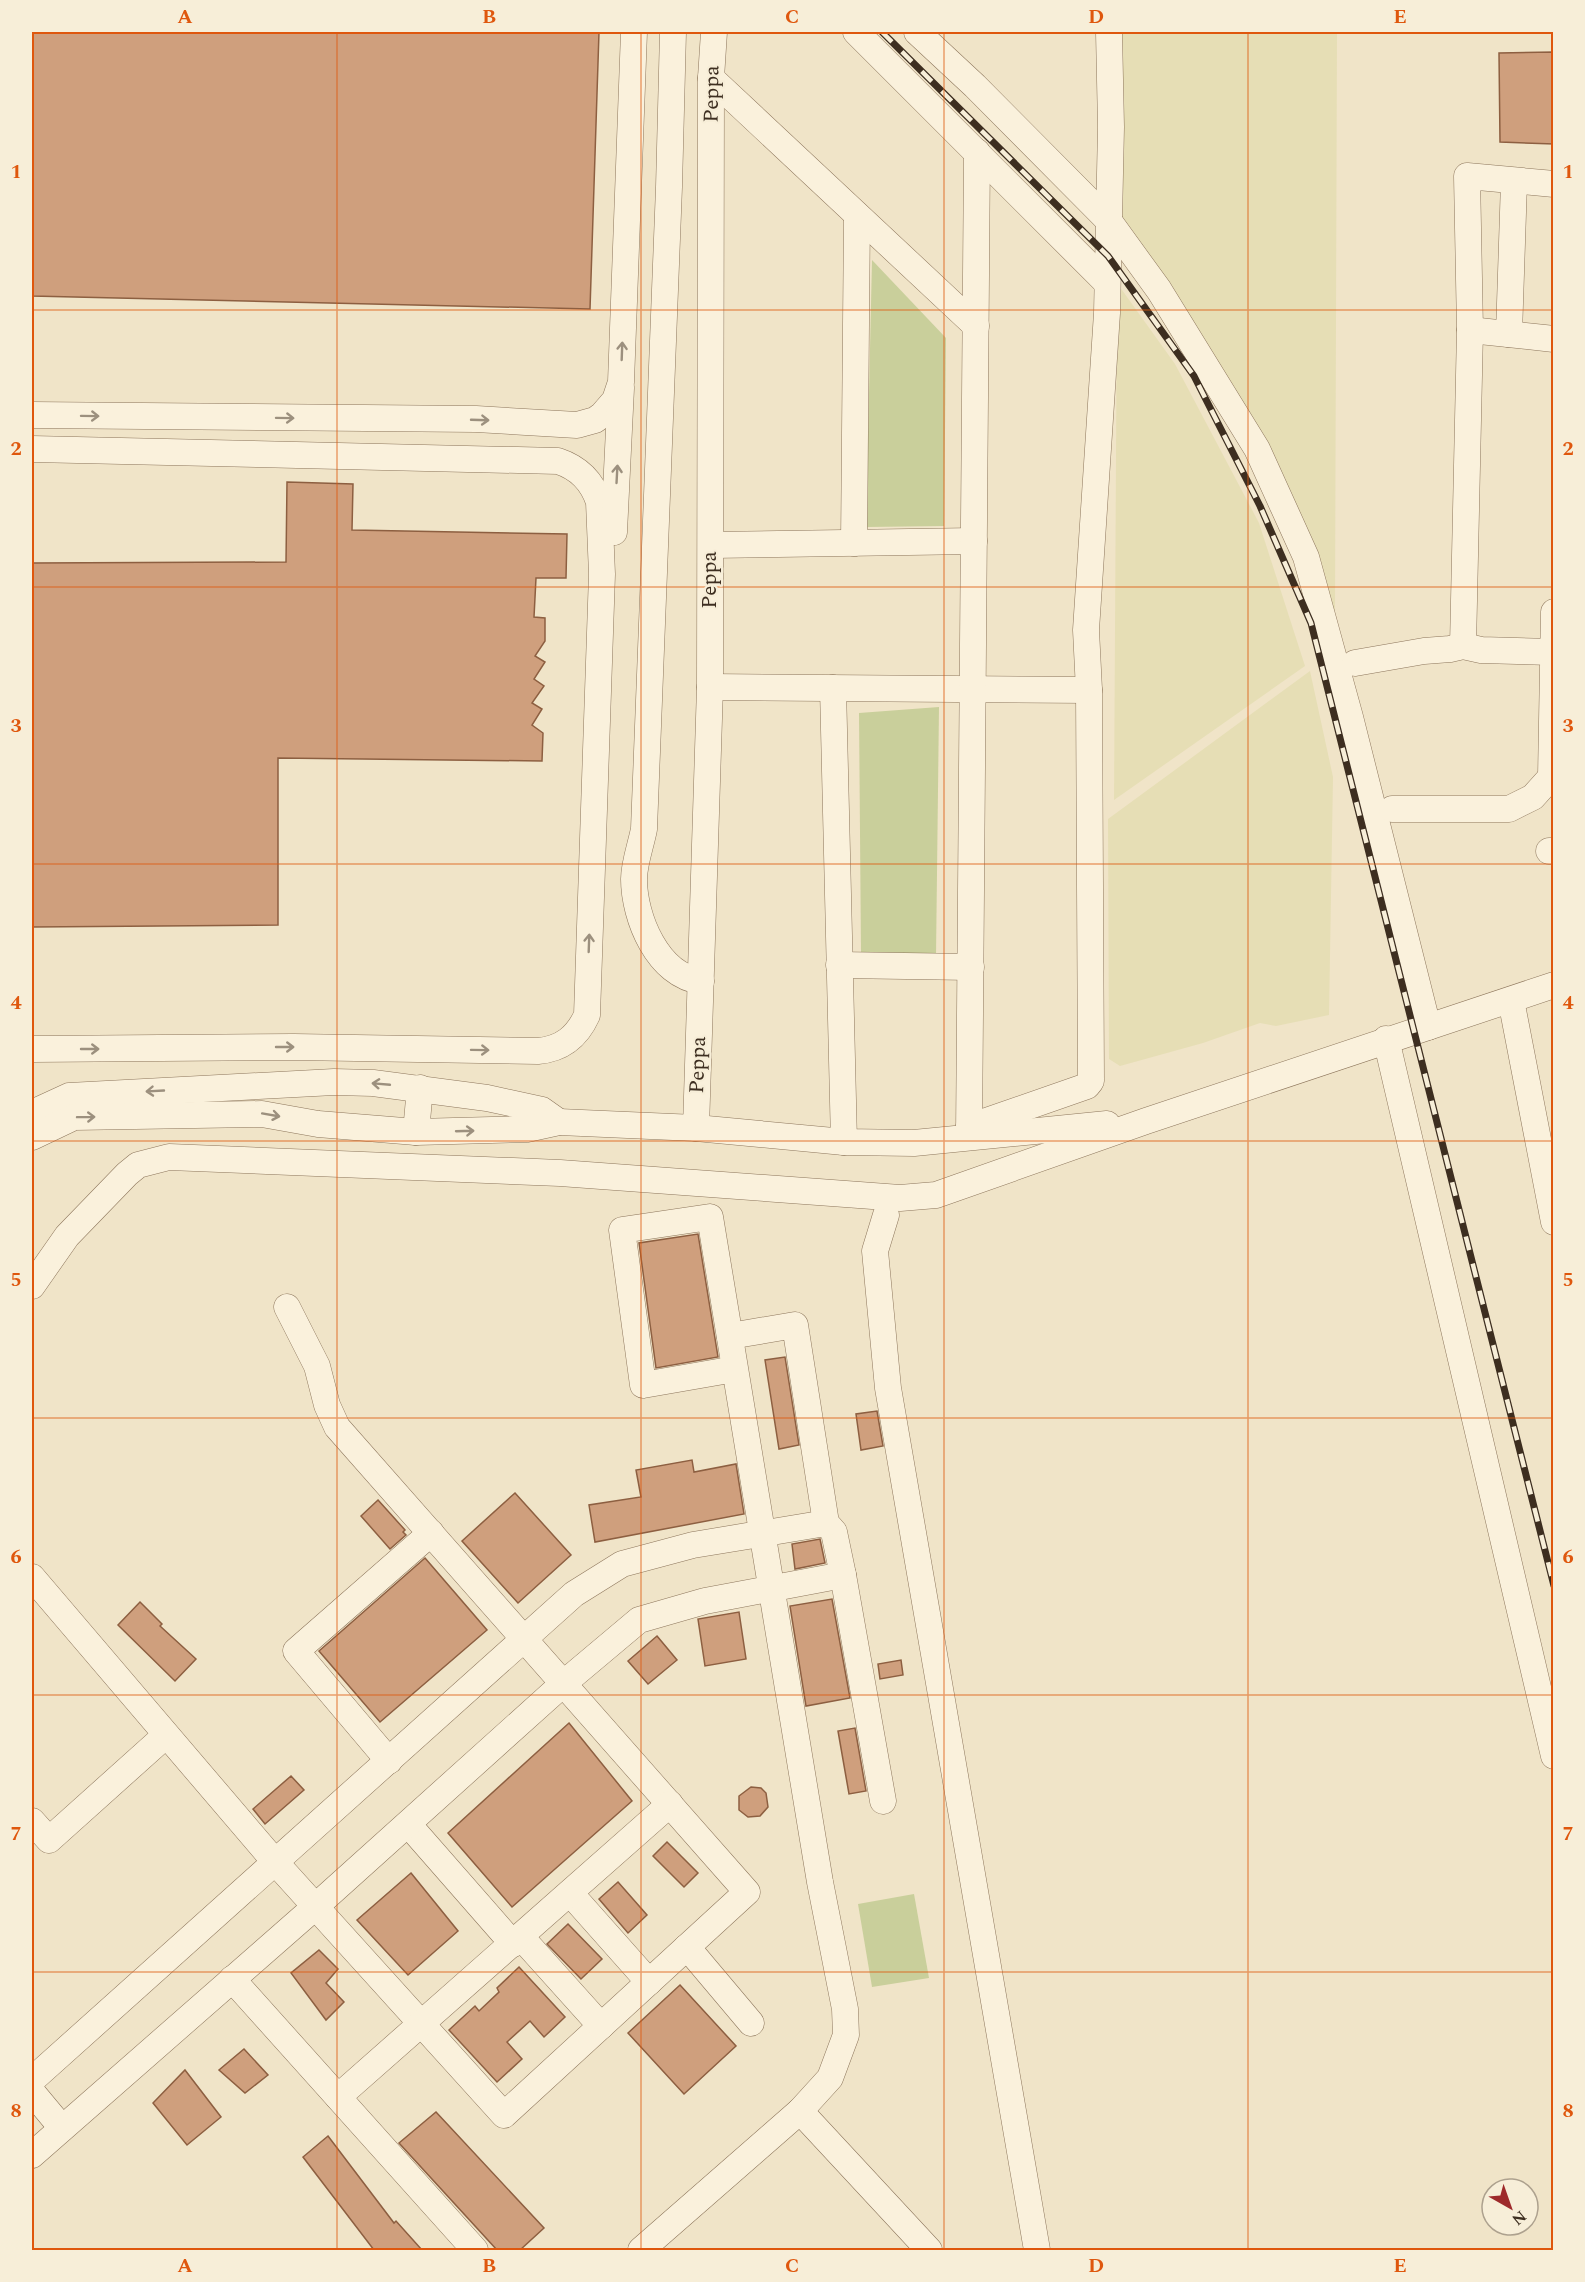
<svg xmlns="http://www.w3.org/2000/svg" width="1585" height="2282" viewBox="0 0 1585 2282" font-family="Spectral,serif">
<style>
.farmland{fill:#e6deb5}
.green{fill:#c9cf9b}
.building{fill:#cf9f7d;stroke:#8d5f41;stroke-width:1.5}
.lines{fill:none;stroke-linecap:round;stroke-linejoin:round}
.minor-casing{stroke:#8d765c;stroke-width:27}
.minor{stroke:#faf1dc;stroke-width:26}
.rail-casing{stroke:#3d2e20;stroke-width:7}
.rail{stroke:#f7eed8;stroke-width:4.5;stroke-dasharray:14;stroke-linecap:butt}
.oneway{stroke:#9c907e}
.grid{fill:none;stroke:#df570d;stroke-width:1.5;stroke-opacity:0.55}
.labels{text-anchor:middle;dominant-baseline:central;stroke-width:4.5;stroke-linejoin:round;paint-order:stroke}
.street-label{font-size:21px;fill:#3d2e20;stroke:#f7eed8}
.neatline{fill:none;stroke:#df570d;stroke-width:2}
.grid-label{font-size:20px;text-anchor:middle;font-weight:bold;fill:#df570d}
</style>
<rect width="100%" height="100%" fill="#f0e4c8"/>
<g class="farmland">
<polygon points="1115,32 1337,32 1335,612 1324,578 1116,222"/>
<polygon points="1117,283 1175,364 1259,523 1305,666 1114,800"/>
<polygon points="1310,671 1333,777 1329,1015 1276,1026 1260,1023 1203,1043 1120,1066 1109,1059 1108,819"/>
</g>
<g class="green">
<polygon points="872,260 946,338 944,526 866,527"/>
<polygon points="939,707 936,957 861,953 859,713"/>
<polygon points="914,1894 929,1978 872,1987 858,1904"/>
</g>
<g class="building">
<polygon points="32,32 599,32 590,309 32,296"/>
<polygon points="1554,52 1554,144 1500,142 1499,53"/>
<polygon points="287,482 353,484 352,530 567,534 566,578 536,578 534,617 545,618 545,641 535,656 545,662 534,679 544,686 532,703 542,709 532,725 543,733 542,761 278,758 278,925 32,927 32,563 286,562"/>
<polygon points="698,1234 718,1357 656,1368 639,1243"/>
<polygon points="785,1357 799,1445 779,1449 765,1360"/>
<polygon points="877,1411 883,1446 861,1450 856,1414"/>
<polygon points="692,1460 694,1472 736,1464 744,1514 595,1542 589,1505 641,1497 636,1470"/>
<polygon points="515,1493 571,1555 518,1603 462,1541"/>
<polygon points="378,1500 405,1530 403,1532 406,1535 390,1549 361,1516"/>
<polygon points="820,1539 825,1563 795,1569 792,1544"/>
<polygon points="425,1558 487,1630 380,1722 319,1651"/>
<polygon points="832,1599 850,1698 806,1706 790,1606"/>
<polygon points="140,1602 162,1624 160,1626 196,1659 175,1681 118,1625"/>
<polygon points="739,1612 746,1659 705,1666 698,1619"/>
<polygon points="657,1636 677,1660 648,1684 628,1661"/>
<polygon points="901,1660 903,1675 880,1679 878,1664"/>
<polygon points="569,1723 632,1801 512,1907 448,1833"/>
<polygon points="855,1728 866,1791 849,1794 838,1731"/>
<polygon points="291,1776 304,1790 265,1824 253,1809"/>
<polygon points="751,1787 761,1788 766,1793 768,1807 760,1816 748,1817 739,1810 739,1796"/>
<polygon points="667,1842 698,1873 684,1887 653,1856"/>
<polygon points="411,1873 458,1931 408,1975 357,1920"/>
<polygon points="618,1882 647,1915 628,1933 599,1899"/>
<polygon points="568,1924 602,1959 581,1979 547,1944"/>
<polygon points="319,1950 338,1969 326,1983 344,2002 326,2020 291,1973"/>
<polygon points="519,1967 565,2017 544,2037 530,2021 507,2042 522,2059 497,2082 449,2030 475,2006 479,2011 499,1992 497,1988"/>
<polygon points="680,1985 736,2046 684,2094 628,2033"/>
<polygon points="244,2049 268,2075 245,2093 219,2070"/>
<polygon points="185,2070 221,2117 187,2145 153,2103"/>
<polygon points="436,2112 544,2228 520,2250 497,2250 399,2143"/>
<polygon points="328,2136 394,2223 396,2221 422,2250 374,2250 303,2157"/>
</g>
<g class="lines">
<defs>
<g id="minor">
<path d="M673,32L669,187L644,829C641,845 634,863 634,879C634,918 658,976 701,981"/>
<polyline points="856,32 1107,283"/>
<polyline points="917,32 975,86 1109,221 1159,290 1257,449 1306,557 1350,717 1428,1027"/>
<polyline points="711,78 976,326"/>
<polyline points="1470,330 1554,339"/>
<polyline points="1509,334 1514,182"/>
<polyline points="32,415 476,419 577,425 595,420 602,415 615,400 621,382 634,32"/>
<path d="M32,449L558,461C579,468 592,481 599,502L602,574L587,1015C577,1037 562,1049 538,1051L294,1047L32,1049"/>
<polyline points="614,532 621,388"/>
<polyline points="854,543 857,215"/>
<polyline points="711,545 974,541"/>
<polyline points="1554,612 1551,777 1554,782"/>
<polyline points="1463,646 1470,330 1467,176 1554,184"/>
<polyline points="1355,663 1424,651 1450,649 1463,646 1481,650 1553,652"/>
<polyline points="710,687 1089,690"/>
<polyline points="833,688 844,1142"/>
<polyline points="1392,809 1509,809 1533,797 1551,777"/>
<polyline points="1549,851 1554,851"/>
<polyline points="839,965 971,967"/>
<polyline points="1511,1000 1554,1222"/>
<polyline points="1386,1039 1554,1756"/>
<polyline points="32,1113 69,1096 334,1082 373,1083 487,1098 542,1110 559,1122"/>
<polyline points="969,1127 1087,1086 1091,1081 1089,690 1086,630 1107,313 1111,127 1109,32"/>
<polyline points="696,1128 710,687 711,78 714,32"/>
<polyline points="416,1132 420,1088"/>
<polyline points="32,1137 74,1117 262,1114 318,1124 416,1132 527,1129 559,1122 696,1128 844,1142 914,1143 1107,1124"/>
<polyline points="969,1137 977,152"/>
<polyline points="886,1215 875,1251 888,1388 1037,2250"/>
<polyline points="32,1286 67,1236 127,1174 138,1165 169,1157 560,1173 900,1198 936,1195 1146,1121 1554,985"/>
<polyline points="730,1336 795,1325 826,1523 834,1532 843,1575 883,1801"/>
<polyline points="32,1577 276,1863 504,2115 747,1892 337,1427 327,1405 317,1366 287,1307"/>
<polyline points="389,1761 296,1651 431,1533"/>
<polyline points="32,1821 49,1840 166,1735"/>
<polyline points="408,1824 513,1944"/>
<polyline points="570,1893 649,1982"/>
<polyline points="521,1937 601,2026"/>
<polyline points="687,1947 751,2023"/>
<polyline points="232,1979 475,2250"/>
<polyline points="32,2080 574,1594 622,1564 693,1545 826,1523"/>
<polyline points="32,2092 62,2128"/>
<polyline points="338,2097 670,1804"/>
<polyline points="800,2111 929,2250"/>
<polyline points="32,2155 315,1907 564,1683 639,1620 705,1601 843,1575"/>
<polyline points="641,2250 800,2111 830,2078 846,2035 845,2009 820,1882 710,1217 622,1230 643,1385 735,1369"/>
</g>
</defs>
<use href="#minor" class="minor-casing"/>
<use href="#minor" class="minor"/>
<defs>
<polyline id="rail" points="882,32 1108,256 1194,376 1260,506 1311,623 1554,1586"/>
</defs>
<use href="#rail" class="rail-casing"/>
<use href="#rail" class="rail"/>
</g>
<defs><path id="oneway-shaft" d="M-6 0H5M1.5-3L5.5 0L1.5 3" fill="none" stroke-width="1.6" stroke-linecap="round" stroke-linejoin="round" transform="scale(1.5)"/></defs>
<g class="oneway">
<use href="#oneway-shaft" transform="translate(622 351) rotate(-88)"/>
<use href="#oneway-shaft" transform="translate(90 416) rotate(1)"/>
<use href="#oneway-shaft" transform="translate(285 418) rotate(1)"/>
<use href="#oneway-shaft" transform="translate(480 420) rotate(2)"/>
<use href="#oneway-shaft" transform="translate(617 474) rotate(-87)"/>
<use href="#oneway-shaft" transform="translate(589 943) rotate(-88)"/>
<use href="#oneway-shaft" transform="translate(285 1047)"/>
<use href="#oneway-shaft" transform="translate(90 1049)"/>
<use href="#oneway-shaft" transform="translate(480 1050) rotate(1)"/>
<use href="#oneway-shaft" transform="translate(381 1084) rotate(-175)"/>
<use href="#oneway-shaft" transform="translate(155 1091) rotate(177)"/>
<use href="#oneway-shaft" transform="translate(271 1115) rotate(10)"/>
<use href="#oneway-shaft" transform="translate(86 1117) rotate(-1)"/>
<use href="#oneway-shaft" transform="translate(465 1131) rotate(-2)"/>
</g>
<path class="grid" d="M337,32V2250M641,32V2250M944,32V2250M1248,32V2250M32,310H1554M32,587H1554M32,864H1554M32,1141H1554M32,1418H1554M32,1695H1554M32,1972H1554"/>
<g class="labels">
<g class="street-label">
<text transform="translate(712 94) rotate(-89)">Peppa</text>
<text transform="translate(710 580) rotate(-90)">Peppa</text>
<text transform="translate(698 1065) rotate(-88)">Peppa</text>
</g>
</g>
<rect width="1585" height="2282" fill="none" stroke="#f7eed8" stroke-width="66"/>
<g transform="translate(1510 2207) rotate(140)"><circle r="28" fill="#f7eed8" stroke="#ada18e" stroke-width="1.5"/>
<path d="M0-4.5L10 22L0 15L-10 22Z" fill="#9e2a2b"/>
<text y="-9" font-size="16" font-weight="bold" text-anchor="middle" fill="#3d2e20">N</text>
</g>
<rect x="33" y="33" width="1519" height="2216" class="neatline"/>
<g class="grid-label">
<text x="185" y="23">A</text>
<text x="489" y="23">B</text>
<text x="792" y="23">C</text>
<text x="1096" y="23">D</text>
<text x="1400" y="23">E</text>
<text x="16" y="178">1</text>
<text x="1568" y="178">1</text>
<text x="16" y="455">2</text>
<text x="1568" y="455">2</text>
<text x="16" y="732">3</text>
<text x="1568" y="732">3</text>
<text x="16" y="1009">4</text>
<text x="1568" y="1009">4</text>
<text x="16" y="1286">5</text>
<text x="1568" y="1286">5</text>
<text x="16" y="1563">6</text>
<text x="1568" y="1563">6</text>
<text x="16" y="1840">7</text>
<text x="1568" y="1840">7</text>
<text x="16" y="2117">8</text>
<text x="1568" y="2117">8</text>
<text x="185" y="2272">A</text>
<text x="489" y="2272">B</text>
<text x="792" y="2272">C</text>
<text x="1096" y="2272">D</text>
<text x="1400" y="2272">E</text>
</g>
</svg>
